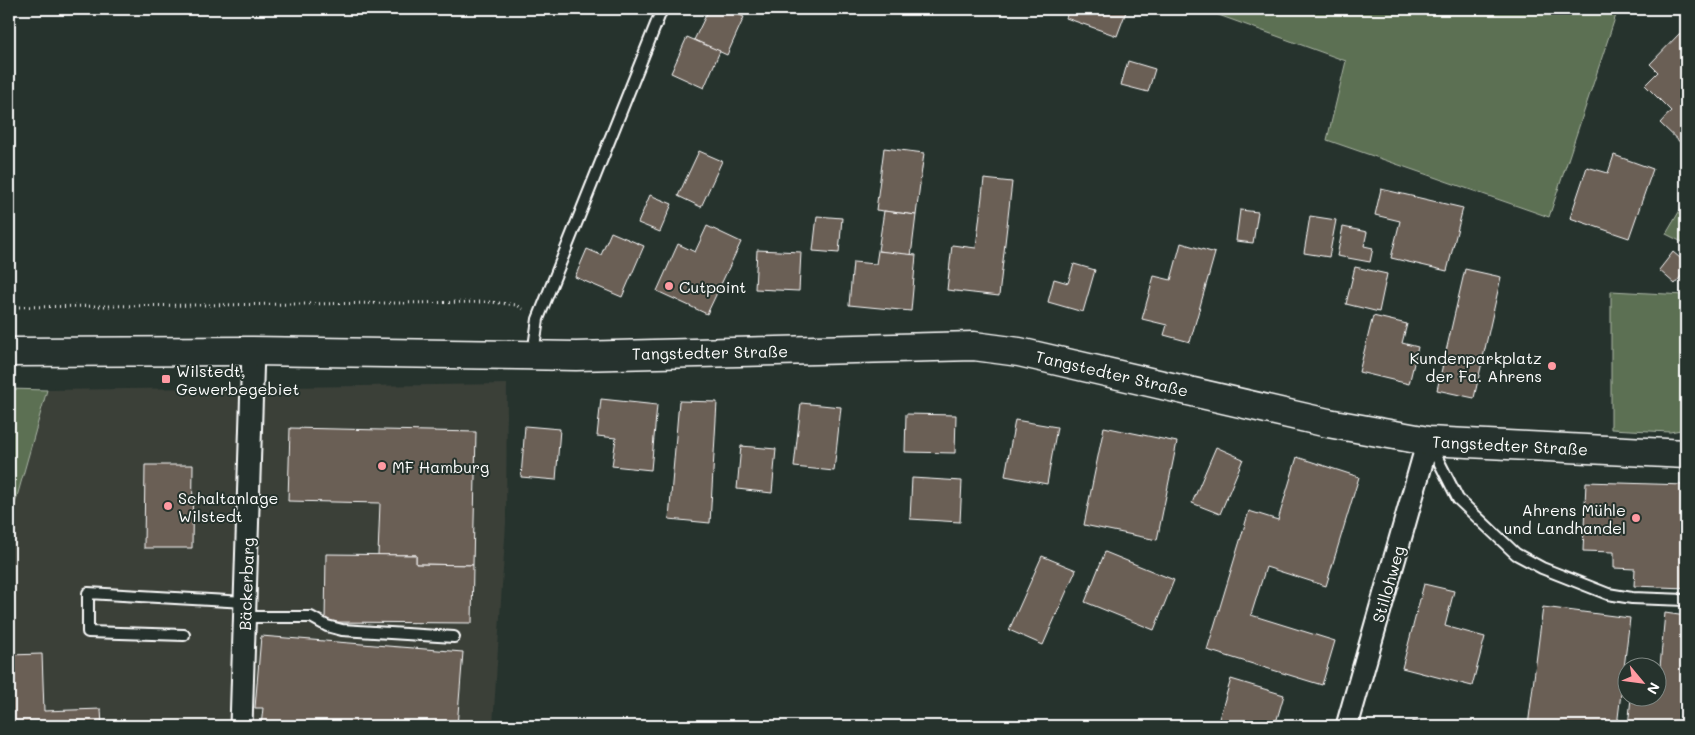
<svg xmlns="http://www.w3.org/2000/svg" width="1695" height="735" viewBox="0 0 1695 735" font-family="Mali,sans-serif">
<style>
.built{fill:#3a4039}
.green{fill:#5b6f52;stroke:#adb7a8}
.building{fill:#6a5e55;stroke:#fff}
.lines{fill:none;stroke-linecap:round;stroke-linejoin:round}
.lane-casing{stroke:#fff;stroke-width:14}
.street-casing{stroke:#fff;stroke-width:25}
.secondary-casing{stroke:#fff;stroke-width:31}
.path{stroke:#fff;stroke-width:3;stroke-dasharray:1 4;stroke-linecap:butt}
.lane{stroke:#26332d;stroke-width:10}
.street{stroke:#26332d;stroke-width:21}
.secondary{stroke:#26332d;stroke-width:28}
.poi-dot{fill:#ff9aa2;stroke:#26332d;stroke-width:2}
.labels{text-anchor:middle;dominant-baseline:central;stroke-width:4;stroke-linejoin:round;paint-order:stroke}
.poi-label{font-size:16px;fill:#fff;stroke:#26332d;text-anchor:start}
.street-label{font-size:16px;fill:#fff;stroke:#26332d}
</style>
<rect width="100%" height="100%" fill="#26332d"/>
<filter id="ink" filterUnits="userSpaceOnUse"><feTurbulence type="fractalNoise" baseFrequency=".02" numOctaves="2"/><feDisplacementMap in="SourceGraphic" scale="10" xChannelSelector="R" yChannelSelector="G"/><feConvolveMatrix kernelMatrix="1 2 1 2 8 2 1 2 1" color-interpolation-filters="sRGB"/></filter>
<g filter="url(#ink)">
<polygon class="built" points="507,384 506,523 493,726 9,726 9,525 47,390"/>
<g class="green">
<polygon points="1202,9 1618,9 1549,217 1327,140 1346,61"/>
<polygon points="1686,200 1686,238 1682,242 1666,234"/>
<polygon points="1611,291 1685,295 1686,292 1686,429 1670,432 1611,429"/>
<polygon points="9,389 47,390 9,525"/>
</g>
<g class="building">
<polygon points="709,9 726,9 744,17 727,55 694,40"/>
<polygon points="1069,9 1127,9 1117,36 1066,18"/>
<polygon points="1680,33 1684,37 1686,34 1686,148 1660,123 1671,111 1645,85 1658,72 1650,64"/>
<polygon points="687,37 720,51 704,88 671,73"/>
<polygon points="1128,61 1155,69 1148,92 1121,85"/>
<polygon points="884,148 924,153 916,215 876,210"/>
<polygon points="699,151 722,161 701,207 678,196"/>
<polygon points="1614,155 1653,169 1629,238 1570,218 1587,167 1608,173"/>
<polygon points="984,179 1012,182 999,296 947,290 952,245 976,248"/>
<polygon points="1381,189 1463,208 1447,271 1391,258 1400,221 1375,215"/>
<polygon points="650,195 672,204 660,232 638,223"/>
<polygon points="1240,210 1258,212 1253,243 1236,241"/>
<polygon points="884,211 916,215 911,256 878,251"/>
<polygon points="817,216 842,218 839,253 813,251"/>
<polygon points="1310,216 1336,220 1329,257 1304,253"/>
<polygon points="707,226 741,242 707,314 657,291 678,244 695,252"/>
<polygon points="1343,227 1367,232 1364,246 1373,248 1370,262 1337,256"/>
<polygon points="611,232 644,246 622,297 575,277 587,249 601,255"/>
<polygon points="1181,243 1215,253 1190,342 1164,335 1167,325 1142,319 1154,276 1171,280"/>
<polygon points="757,250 801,252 799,291 755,289"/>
<polygon points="878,251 916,255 911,311 849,305 853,262 876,264"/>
<polygon points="1673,252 1686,263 1686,270 1675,284 1659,270"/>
<polygon points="1074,264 1095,270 1083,312 1048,302 1054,279 1068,283"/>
<polygon points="1355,267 1387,274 1379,312 1346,304"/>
<polygon points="1465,269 1501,277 1474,398 1437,390"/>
<polygon points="1373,316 1407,324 1402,343 1418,347 1409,384 1359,372"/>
<polygon points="601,399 657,405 651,470 612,466 616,438 597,436"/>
<polygon points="679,401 717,402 710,523 669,519"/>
<polygon points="801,403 841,407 834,471 794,467"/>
<polygon points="906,414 956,415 955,453 905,452"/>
<polygon points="1015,420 1057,427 1047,484 1005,476"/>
<polygon points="525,426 560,429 556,480 521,477"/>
<polygon points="1104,427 1177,442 1157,540 1084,525"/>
<polygon points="290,428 476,432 473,565 416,564 416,555 378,555 380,503 288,501"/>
<polygon points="741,446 776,449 772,493 737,489"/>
<polygon points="1216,447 1243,459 1220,514 1192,503"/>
<polygon points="1297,457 1359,477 1326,586 1266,567 1251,615 1335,641 1322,685 1207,650 1249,511 1278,520"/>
<polygon points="145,465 193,465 192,548 144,548"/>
<polygon points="912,478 962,481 960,522 910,519"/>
<polygon points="1586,482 1686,485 1686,588 1634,586 1635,569 1614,568 1614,552 1583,551"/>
<polygon points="1105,552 1174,580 1154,630 1085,602"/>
<polygon points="326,554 416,555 416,564 473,565 472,623 325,622"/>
<polygon points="1042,556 1076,570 1043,645 1009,630"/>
<polygon points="1424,584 1454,591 1445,626 1485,637 1472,686 1402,668"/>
<polygon points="1543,607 1630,618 1617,726 1528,726"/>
<polygon points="1665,613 1686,616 1686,726 1628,726 1631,698 1658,698 1658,668 1634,668 1635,664 1660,667"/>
<polygon points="261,636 463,652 457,726 261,726 263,708 255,708"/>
<polygon points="42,654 44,711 101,709 102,726 9,726 9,655"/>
<polygon points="1231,679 1284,695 1275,726 1232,726 1218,722"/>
<polygon points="1413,721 1435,726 1412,726"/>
</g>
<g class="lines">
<defs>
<g id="lane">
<polyline points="533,354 538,319 662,9"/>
<polyline points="1430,444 1458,499 1516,554 1542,568 1608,594 1632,598 1686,600"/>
<polyline points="244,617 311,617 327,626 342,630 454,637"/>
<polyline points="184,635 88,632 88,593 245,602"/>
</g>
<g id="street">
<polyline points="241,726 253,351"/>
<polyline points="1347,726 1428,441"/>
</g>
<polyline id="secondary" points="9,352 253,351 576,356 974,346 1019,352 1328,423 1428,441 1686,454"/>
</defs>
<use href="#lane" class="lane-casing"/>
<use href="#street" class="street-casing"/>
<use href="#secondary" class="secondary-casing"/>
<polyline class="path" points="9,307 490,302 517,305 523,309"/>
<use href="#lane" class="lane"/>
<use href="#street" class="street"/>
<use href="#secondary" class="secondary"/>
</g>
</g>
<g class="poi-dot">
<circle cx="669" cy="286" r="5"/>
<circle cx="1552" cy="366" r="5"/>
<rect x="161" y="374" width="10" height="10" rx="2.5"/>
<circle cx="382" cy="466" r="5"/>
<circle cx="168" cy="506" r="5"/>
<circle cx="1636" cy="518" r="5"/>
</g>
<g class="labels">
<g class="poi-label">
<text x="679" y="286">Cutpoint</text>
<text x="1542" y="357" text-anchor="end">Kundenparkplatz<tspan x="1542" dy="18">der Fa. Ahrens</tspan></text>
<text x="176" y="370">Wilstedt,<tspan x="176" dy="18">Gewerbegebiet</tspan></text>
<text x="392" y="466">MF Hamburg</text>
<text x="178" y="497">Schaltanlage<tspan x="178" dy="18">Wilstedt</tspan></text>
<text x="1626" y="509" text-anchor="end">Ahrens Mühle<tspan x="1626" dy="18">und Landhandel</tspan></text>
</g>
<g class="street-label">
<text transform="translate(710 352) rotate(-1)">Tangstedter Straße</text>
<text transform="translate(1112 373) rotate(13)">Tangstedter Straße</text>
<text transform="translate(1510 445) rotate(3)">Tangstedter Straße</text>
<text transform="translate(246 584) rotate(-88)">Bäckerbarg</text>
<text transform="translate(1388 584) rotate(-74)">Stillohweg</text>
</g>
</g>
<rect width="1695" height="735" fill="none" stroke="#26332d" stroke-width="30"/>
<rect x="15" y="15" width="1665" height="705" fill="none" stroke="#fff" stroke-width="2" filter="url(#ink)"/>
<g transform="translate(1642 682) rotate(119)"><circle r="24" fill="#26332d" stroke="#7d8581"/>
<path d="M0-4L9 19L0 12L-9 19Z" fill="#ff9aa2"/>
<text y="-8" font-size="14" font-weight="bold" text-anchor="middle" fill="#ffffff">N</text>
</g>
</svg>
